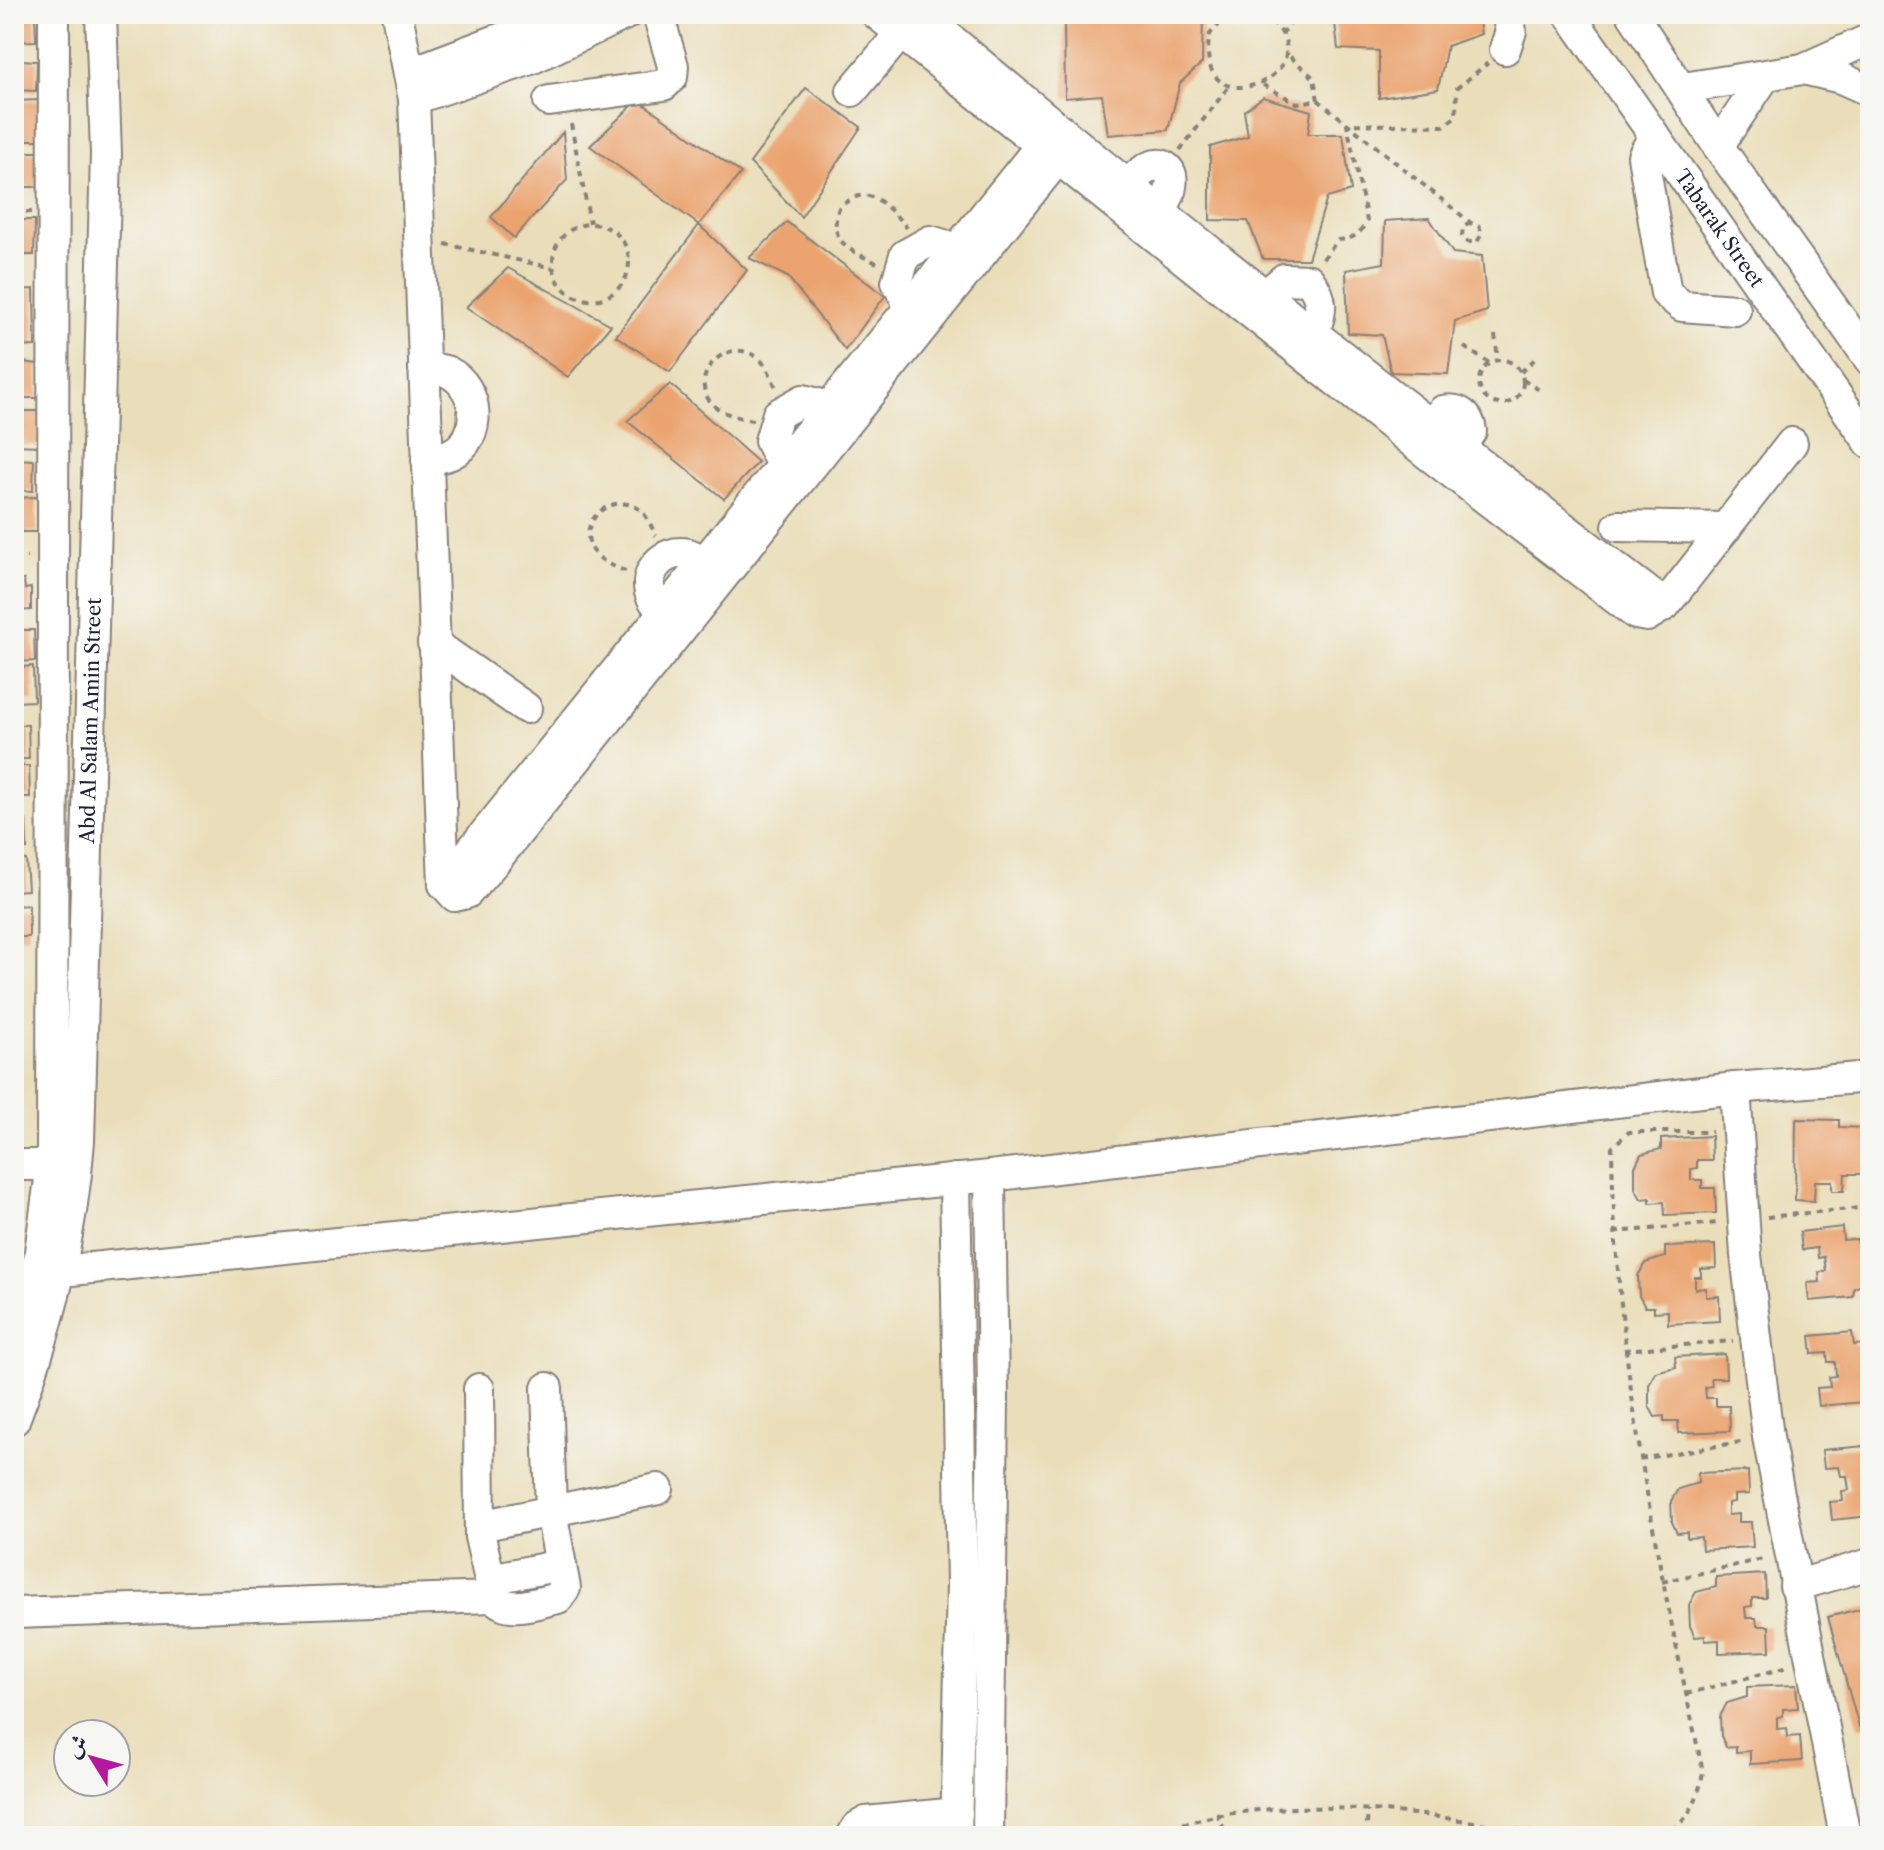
<svg xmlns="http://www.w3.org/2000/svg" width="1884" height="1850" viewBox="0 0 1884 1850" font-family="'Libre Caslon Text',Amiri,serif">
<style>
.building{fill:#eba46f}
.lines{fill:none;stroke-linecap:round;stroke-linejoin:round}
.minor-casing{stroke:#86807a;stroke-width:34}
.path{stroke:#86807a;stroke-width:4;stroke-dasharray:6 6;stroke-linecap:butt}
.minor{stroke:#fff;stroke-width:30}
.labels{text-anchor:middle;dominant-baseline:central;stroke-width:6;stroke-linejoin:round;paint-order:stroke}
.street-label{font-size:20px;fill:#22223b;stroke:#f6f6f2}
</style>
<rect width="100%" height="100%" fill="#f6f6f2"/>
<filter id="ink" filterUnits="userSpaceOnUse"><feTurbulence type="fractalNoise" baseFrequency=".0125" numOctaves="2"/><feDisplacementMap in="SourceGraphic" scale="16" xChannelSelector="R" yChannelSelector="G"/><feConvolveMatrix kernelMatrix="1 2 1 2 8 2 1 2 1" color-interpolation-filters="sRGB"/></filter>
<filter id="wash" filterUnits="userSpaceOnUse"><feTurbulence type="fractalNoise" baseFrequency=".006" numOctaves="4" result="noise"/><feDisplacementMap in="SourceGraphic" scale="32" xChannelSelector="R" yChannelSelector="G"/><feGaussianBlur stdDeviation="1.8" result="paint"/><feColorMatrix in="noise" values="0 0 0 0 0 0 0 0 0 0 0 0 0 0 0 0 0 1.4 0 .05"/><feComposite in="paint" operator="in"/></filter>
<g filter="url(#wash)">
<rect width="100%" height="100%" fill="#eadeba"/>
<g id="blocks">
<g class="building">
<polygon points="14,14 35,14 36,41 14,42"/>
<polygon points="1095,14 1203,14 1202,63 1180,83 1168,130 1108,135 1102,95 1065,98 1064,22"/>
<polygon points="1334,14 1478,14 1481,34 1447,46 1438,89 1379,98 1379,51 1338,49"/>
<polygon points="14,51 19,51 19,60 37,61 36,91 14,90"/>
<polygon points="806,88 861,127 801,217 750,163"/>
<polygon points="1263,97 1311,111 1308,134 1343,134 1351,191 1327,198 1308,259 1263,259 1248,221 1210,220 1210,147 1248,136 1244,111"/>
<polygon points="40,100 41,140 14,140 14,101"/>
<polygon points="638,100 741,173 699,225 590,146"/>
<polygon points="563,132 567,180 514,238 491,217"/>
<rect x="14" y="152" width="25" height="35"/>
<polygon points="1429,218 1453,253 1482,256 1487,311 1455,321 1448,374 1391,372 1382,335 1348,333 1346,270 1384,263 1385,221"/>
<polygon points="14,220 35,220 34,255 14,255"/>
<polygon points="787,222 885,296 845,350 788,277 749,258"/>
<polygon points="699,225 747,270 670,372 616,336"/>
<polygon points="508,268 611,325 568,377 466,307"/>
<polygon points="34,289 35,346 14,347 14,290"/>
<polygon points="14,361 38,364 38,398 14,398"/>
<polygon points="670,384 758,462 724,499 627,421"/>
<polygon points="14,411 40,411 39,446 14,445"/>
<polygon points="14,459 34,460 33,491 14,490"/>
<polygon points="37,497 37,532 14,532 14,498"/>
<polygon points="14,580 24,580 25,589 31,588 31,610 14,611"/>
<polygon points="14,630 34,630 35,661 14,662"/>
<polygon points="33,666 34,701 14,702 14,672 21,672 21,667"/>
<polygon points="14,725 28,725 29,759 14,759"/>
<polygon points="14,766 29,766 30,797 14,797"/>
<polygon points="14,820 26,820 27,849 14,849"/>
<polygon points="14,857 26,860 28,890 14,891"/>
<polygon points="29,905 29,937 14,937 14,906"/>
<polygon points="1796,1119 1839,1120 1839,1127 1870,1128 1870,1174 1845,1174 1844,1191 1832,1191 1832,1181 1815,1181 1814,1201 1795,1200"/>
<polygon points="1711,1136 1712,1160 1697,1160 1697,1168 1691,1169 1691,1180 1702,1180 1702,1188 1715,1188 1716,1213 1665,1215 1664,1202 1650,1203 1650,1198 1641,1199 1635,1188 1635,1167 1641,1154 1661,1149 1661,1139"/>
<polygon points="1842,1227 1843,1240 1857,1239 1858,1245 1869,1244 1870,1282 1854,1288 1853,1297 1809,1301 1807,1283 1820,1282 1819,1272 1826,1271 1824,1257 1818,1258 1817,1248 1802,1250 1800,1232"/>
<polygon points="1715,1245 1716,1268 1701,1269 1701,1277 1695,1277 1695,1289 1706,1288 1706,1297 1719,1296 1720,1321 1668,1324 1668,1311 1654,1312 1654,1307 1645,1307 1639,1296 1638,1276 1645,1263 1665,1257 1665,1247"/>
<polygon points="1852,1332 1854,1345 1867,1344 1870,1349 1870,1391 1864,1393 1863,1402 1819,1406 1817,1388 1830,1387 1829,1377 1836,1376 1835,1362 1828,1362 1827,1353 1812,1354 1810,1336"/>
<polygon points="1725,1354 1726,1378 1711,1378 1712,1386 1705,1387 1706,1398 1716,1398 1716,1406 1729,1406 1730,1431 1679,1433 1678,1421 1664,1421 1664,1416 1655,1417 1649,1406 1649,1385 1655,1372 1676,1367 1675,1357"/>
<polygon points="1865,1446 1866,1459 1870,1459 1870,1516 1832,1520 1830,1502 1843,1501 1842,1491 1849,1490 1847,1476 1841,1476 1839,1467 1824,1468 1822,1450"/>
<polygon points="1748,1471 1749,1494 1734,1495 1734,1502 1728,1503 1728,1515 1739,1514 1739,1522 1751,1522 1753,1547 1702,1550 1701,1537 1687,1538 1687,1532 1677,1533 1672,1522 1671,1501 1678,1489 1698,1483 1698,1473"/>
<polygon points="1765,1574 1766,1598 1752,1598 1752,1606 1745,1607 1746,1618 1756,1618 1757,1626 1769,1626 1770,1651 1719,1653 1719,1640 1705,1641 1705,1636 1695,1637 1690,1626 1689,1605 1696,1592 1716,1587 1716,1577"/>
<polygon points="1870,1606 1870,1723 1859,1727 1828,1617"/>
<polygon points="1796,1685 1798,1708 1783,1709 1783,1716 1777,1717 1777,1729 1787,1728 1788,1737 1800,1736 1802,1761 1750,1764 1750,1751 1736,1752 1736,1746 1726,1747 1721,1736 1720,1716 1727,1703 1747,1697 1747,1687"/>
</g>
</g>
</g>
<g filter="url(#ink)">
<use href="#blocks" fill-opacity="0" stroke="#86807a" stroke-width="2"/>
<g class="lines">
<defs>
<g id="minor">
<polyline points="397,14 414,99 444,884 455,896 467,893 495,861 1072,141"/>
<polyline points="877,14 1430,456 1636,614 1647,616 1665,605 1792,443"/>
<path d="M921,14C1163,219 1413,413 1665,605"/>
<path id="s1" d="M1569,14L1870,443"/>
<polyline points="1632,14 1718,146 1870,360"/>
<polyline points="1505,49 1511,31 1507,14"/>
<polyline points="1803,69 1841,78 1870,91"/>
<polyline points="410,73 566,14"/>
<polyline points="1683,88 1803,69 1870,39"/>
<polyline points="852,91 900,34"/>
<polyline points="414,99 531,59 626,14"/>
<polyline points="549,101 664,85 672,77 673,66 658,14"/>
<polyline points="1654,136 1643,156 1666,293 1682,306 1735,310"/>
<polyline points="1718,146 1764,78"/>
<path d="M1129,185C1158,146 1188,169 1161,210"/>
<path d="M1267,294L1284,279L1309,280C1324,299 1322,311 1314,332"/>
<polyline points="910,307 897,282 905,255 930,241 957,249"/>
<path d="M424,368C431,369 442,369 448,372C479,387 484,438 451,454C444,457 435,458 427,460"/>
<path d="M1431,427L1443,411C1459,408 1469,415 1471,431L1459,448"/>
<polyline points="782,465 770,441 778,414 803,400 829,407"/>
<polyline points="1618,526 1726,528"/>
<path d="M677,622C667,614 656,607 651,595C642,572 664,548 688,554C700,557 710,567 719,574"/>
<polyline points="433,643 526,708"/>
<polyline points="444,884 1055,128"/>
<polyline points="1735,1088 1746,1255 1768,1437 1845,1836"/>
<polyline points="14,1165 52,1165"/>
<polyline points="955,1179 962,1584 956,1836"/>
<polyline points="62,1271 990,1176 1735,1088 1870,1077"/>
<polyline points="14,1347 39,1259 52,1165 54,14"/>
<path d="M479,1389L480,1537L494,1597C508,1615 538,1602 558,1598L565,1588L551,1511L547,1388"/>
<path id="s2" d="M14,1420C49,1330 72,1237 79,1141L106,154L101,14"/>
<polyline points="480,1526 658,1489"/>
<polyline points="490,1579 561,1565"/>
<polyline points="1795,1586 1870,1564"/>
<polyline points="14,1613 494,1597"/>
<polyline points="852,1836 857,1827 866,1822 957,1813"/>
<polyline points="988,1836 993,1399 990,1176"/>
</g>
</defs>
<use href="#minor" class="minor-casing"/>
<g class="path">
<path d="M1229,14L1210,34C1189,135 1344,71 1263,14"/>
<polyline points="1282,35 1296,14"/>
<polyline points="1263,85 1297,103 1318,100 1314,78 1285,52"/>
<polyline points="1318,100 1471,223 1479,226 1482,234 1477,242 1468,242 1462,236 1463,227 1471,223"/>
<polyline points="571,124 590,223"/>
<polyline points="1180,150 1230,85"/>
<polyline points="14,213 32,212"/>
<circle cx="591" cy="262" r="38"/>
<polyline points="445,244 553,268"/>
<path d="M1323,259L1338,240C1353,239 1360,235 1367,221L1347,124L1444,126L1456,116L1457,88L1488,63"/>
<path d="M877,263C850,251 827,241 839,208C869,180 886,205 907,228"/>
<polyline points="1495,335 1498,360"/>
<polyline points="1464,347 1489,363"/>
<circle cx="1501" cy="382" r="22"/>
<polyline points="1521,372 1537,357"/>
<polyline points="1523,380 1541,391"/>
<path d="M753,420C660,408 720,323 760,360C768,366 771,378 776,387"/>
<polyline points="14,557 27,557"/>
<path d="M626,571C552,549 603,484 639,509C647,515 652,528 656,536"/>
<polyline points="1767,1217 1870,1207"/>
<polyline points="1614,1232 1719,1223"/>
<polyline points="1624,1350 1733,1341"/>
<polyline points="1640,1459 1746,1441"/>
<polyline points="1662,1582 1767,1558"/>
<polyline points="1686,1694 1788,1667"/>
<polyline points="1217,1813 1227,1836"/>
<path d="M1149,1836C1264,1786 1432,1813 1553,1836"/>
<polyline points="1366,1836 1368,1811"/>
<path d="M1662,1836C1689,1823 1698,1800 1703,1772C1658,1565 1615,1360 1612,1147L1629,1132H1712"/>
</g>
<use href="#minor" class="minor"/>
</g>
</g>
<g class="labels">
<g class="street-label">
<text stroke="none"><textPath href="#s1" startOffset="262">Tabarak Street</textPath></text>
<text stroke="none"><textPath href="#s2" startOffset="708">Abd Al Salam Amin Street</textPath></text>
</g>
</g>
<rect width="1884" height="1850" fill="none" stroke="#f6f6f2" stroke-width="48"/>
<g transform="translate(92 1758) rotate(307)"><circle r="38" fill="#f6f6f2" stroke="#a1a1a9" stroke-width="2"/>
<path d="M0-6L14 30L0 20L-14 30Z" fill="#b5179e"/>
<text y="-12" font-size="22" font-weight="bold" text-anchor="middle" fill="#22223b">ش</text>
</g>
</svg>
